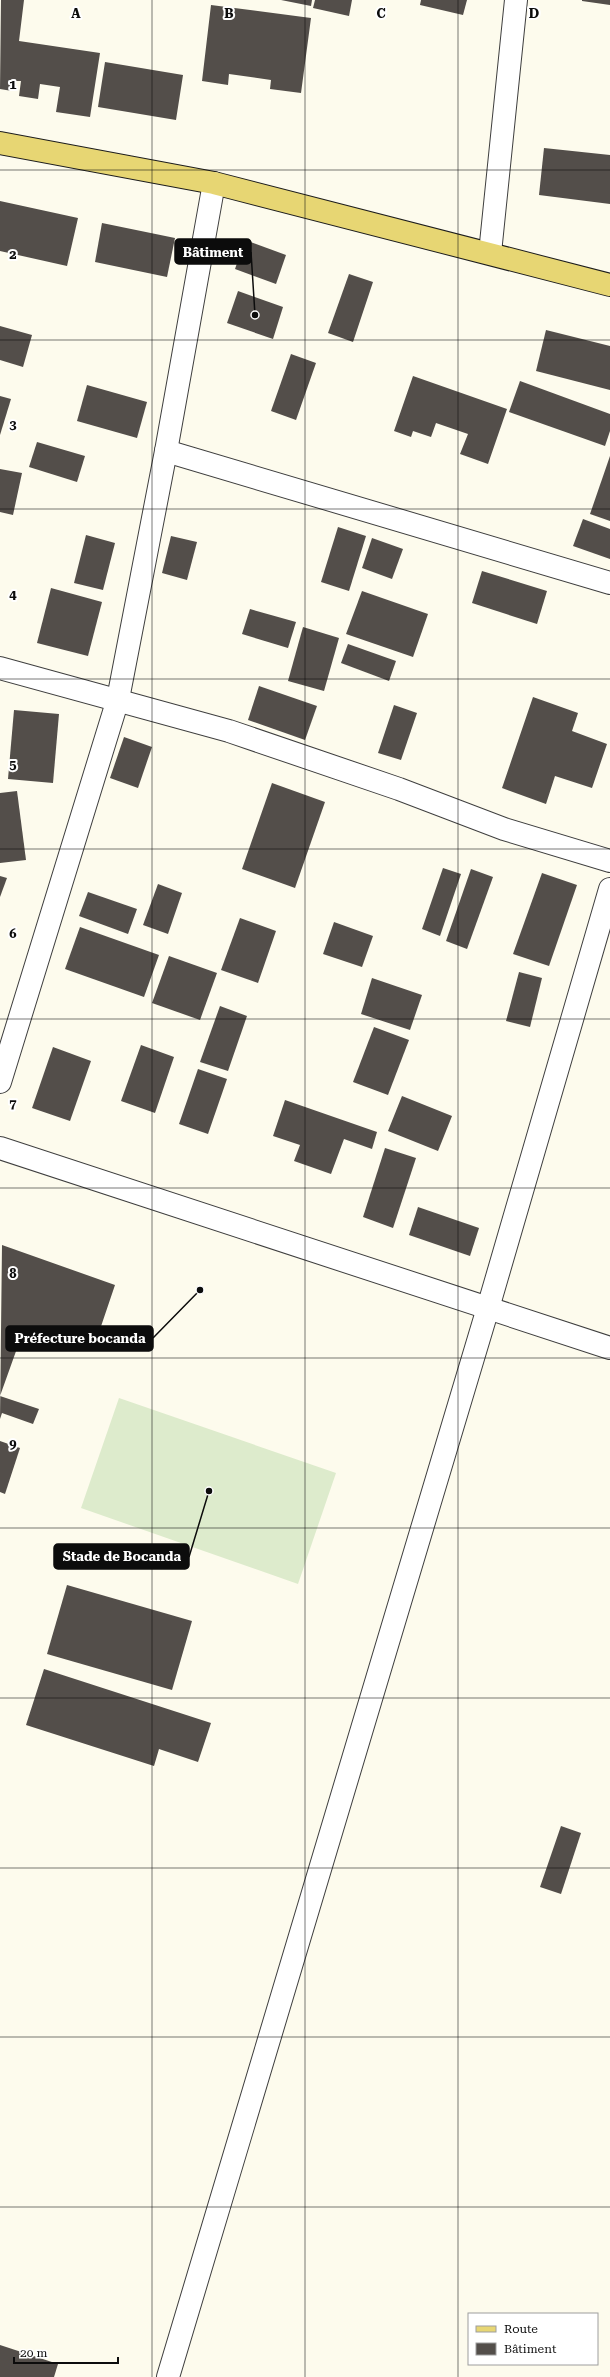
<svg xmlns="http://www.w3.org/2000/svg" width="610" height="2377" viewBox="0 0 610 2377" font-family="'Roboto Serif',serif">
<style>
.pitch{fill:#ddebcc}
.building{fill:#534e4a}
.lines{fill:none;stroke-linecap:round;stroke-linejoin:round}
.minor-casing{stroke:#3f3f3f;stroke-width:24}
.primary-casing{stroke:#1d1d1d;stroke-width:24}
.minor{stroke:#fff;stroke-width:22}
.primary{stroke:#e7d673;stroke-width:22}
.grid{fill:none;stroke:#0c0c0c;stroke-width:1;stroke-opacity:0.55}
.grid-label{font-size:13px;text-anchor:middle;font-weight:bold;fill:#0c0c0c;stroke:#fff;stroke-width:4;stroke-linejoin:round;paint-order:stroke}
.leader{fill:none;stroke:#0c0c0c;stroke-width:1.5}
.callout-dot{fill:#0c0c0c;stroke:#fff;stroke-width:1.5}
.callout{fill:#0c0c0c;stroke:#0c0c0c;stroke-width:1.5}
.callout-label{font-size:13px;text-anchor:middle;font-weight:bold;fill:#fff}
</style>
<rect width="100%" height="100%" fill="#fdfbed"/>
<polygon class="pitch" points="119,1398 336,1473 298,1584 81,1508"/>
<g class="building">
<polygon points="1,0 24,0 19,41 100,53 90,117 56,112 60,87 40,84 38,99 19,96 21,81 14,81 12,91 0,89"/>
<polygon points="281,0 312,0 311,6"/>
<polygon points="315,0 352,0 349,16 313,8"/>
<polygon points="421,0 467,0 463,15 420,5"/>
<polygon points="582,0 610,0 610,5 582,1"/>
<polygon points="211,5 311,18 301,93 270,89 271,80 229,74 228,85 202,81"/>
<polygon points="105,62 183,75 176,120 98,107"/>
<polygon points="544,148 610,155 610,204 539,195"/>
<polygon points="0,201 78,218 67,266 0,251"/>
<polygon points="102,223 175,238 167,277 95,262"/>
<polygon points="245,240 286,255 276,284 235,269"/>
<polygon points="349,274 373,282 353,342 328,333"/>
<polygon points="238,291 283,307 273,339 227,323"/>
<polygon points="0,326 32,335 23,367 0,360"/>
<polygon points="546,330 610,346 610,390 536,371"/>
<polygon points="291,354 316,363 296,420 271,411"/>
<polygon points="413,376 507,409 488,464 460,454 468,434 436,423 431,437 413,431 411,437 394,431"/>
<polygon points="520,381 610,414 610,431 605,446 509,412"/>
<polygon points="87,385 147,402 137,438 77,421"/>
<polygon points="0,396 11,399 0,435"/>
<polygon points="37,442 85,456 77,482 29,467"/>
<polygon points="610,456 610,521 590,514"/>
<polygon points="0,469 22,473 13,515 0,512"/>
<polygon points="583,519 610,529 610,559 573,546"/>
<polygon points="338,527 366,536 349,591 321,582"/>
<polygon points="86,535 115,543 103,590 74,583"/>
<polygon points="171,536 197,542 187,580 162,573"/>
<polygon points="372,538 403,549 392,579 362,568"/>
<polygon points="482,571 547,591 537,624 472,603"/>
<polygon points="51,588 102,602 88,656 37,643"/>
<polygon points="362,591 428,614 413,657 346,634"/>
<polygon points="250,609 296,622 288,648 242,634"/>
<polygon points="303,627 339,638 324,691 288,681"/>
<polygon points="348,644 396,661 389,681 341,663"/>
<polygon points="259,686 317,706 305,740 248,720"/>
<polygon points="533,697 578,713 572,731 607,744 592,788 555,776 546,804 502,788"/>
<polygon points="394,705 417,713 401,760 378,753"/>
<polygon points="14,710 59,714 53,783 8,779"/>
<polygon points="124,737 152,747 138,788 110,778"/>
<polygon points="272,783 325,802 295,888 242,869"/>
<polygon points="17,791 26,860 0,863 0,793"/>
<polygon points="443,868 461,874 440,936 422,929"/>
<polygon points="471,869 493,877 467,949 446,941"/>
<polygon points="542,873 577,885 549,966 513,954"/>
<polygon points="0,876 7,878 0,897"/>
<polygon points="158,884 182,893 168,934 143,925"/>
<polygon points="88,892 137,909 128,934 79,916"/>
<polygon points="240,918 276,931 258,983 221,970"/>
<polygon points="334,922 373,936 362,967 323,954"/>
<polygon points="80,927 159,955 144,997 65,969"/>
<polygon points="169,956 217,973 200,1020 152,1003"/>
<polygon points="519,972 542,978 530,1027 506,1021"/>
<polygon points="372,978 422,995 410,1030 361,1014"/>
<polygon points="220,1006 247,1016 228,1071 200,1062"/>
<polygon points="374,1027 409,1040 388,1095 353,1082"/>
<polygon points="141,1045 174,1057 155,1113 121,1101"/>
<polygon points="53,1047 91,1061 70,1121 32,1108"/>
<polygon points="198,1069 227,1079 208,1134 179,1124"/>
<polygon points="402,1096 452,1116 438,1151 388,1131"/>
<polygon points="285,1100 377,1132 372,1149 344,1139 331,1174 294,1161 300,1145 273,1136"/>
<polygon points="385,1148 416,1158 393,1228 363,1217"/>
<polygon points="418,1207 479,1228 470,1256 409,1235"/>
<polygon points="2,1245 115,1285 93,1350 25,1326 0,1396 39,1409 33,1424 2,1413 0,1419"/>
<polygon points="0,1441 20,1448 5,1494 0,1492"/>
<polygon points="67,1585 192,1621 172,1690 47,1654"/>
<polygon points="44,1669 211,1723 198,1762 159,1749 154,1766 26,1725"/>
<polygon points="561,1826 581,1833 561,1894 540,1887"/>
<polygon points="0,2345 58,2364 54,2377 0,2377"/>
</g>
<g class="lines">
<defs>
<g id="minor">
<polyline points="490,253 516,0"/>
<polyline points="166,451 610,583"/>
<polyline points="0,668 229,731 399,789 504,829 610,861"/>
<polyline points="0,1082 118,699 166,451 214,183"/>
<polyline points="0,1148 610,1348"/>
<polyline points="168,2377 488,1308 610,889"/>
</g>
<polyline id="primary" points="0,143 214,183 610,285"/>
</defs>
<use href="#minor" class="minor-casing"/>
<use href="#primary" class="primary-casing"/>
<use href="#minor" class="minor"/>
<use href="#primary" class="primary"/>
</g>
<path class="grid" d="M152,0V2377M305,0V2377M458,0V2377M0,170H610M0,340H610M0,509H610M0,679H610M0,849H610M0,1019H610M0,1188H610M0,1358H610M0,1528H610M0,1698H610M0,1868H610M0,2037H610M0,2207H610"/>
<g class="grid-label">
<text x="76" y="18">A</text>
<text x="229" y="18">B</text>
<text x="381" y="18">C</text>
<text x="534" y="18">D</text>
<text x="13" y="89">1</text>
<text x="13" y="259">2</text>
<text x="13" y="429">3</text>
<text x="13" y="599">4</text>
<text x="13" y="769">5</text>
<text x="13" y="938">6</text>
<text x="13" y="1108">7</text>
<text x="13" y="1278">8</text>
<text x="13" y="1448">9</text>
</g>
<path class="leader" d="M255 315L251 252M200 1290L153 1338M209 1491L189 1557"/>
<g class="callout-dot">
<circle cx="255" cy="315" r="4"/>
<circle cx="200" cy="1290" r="4"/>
<circle cx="209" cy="1491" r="4"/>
</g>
<g class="callout">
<rect x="175" y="239" width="76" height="25" rx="4"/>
<rect x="6" y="1326" width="147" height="25" rx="4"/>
<rect x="54" y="1544" width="135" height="25" rx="4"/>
</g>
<g class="callout-label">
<text x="213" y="257">Bâtiment</text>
<text x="80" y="1343">Préfecture bocanda</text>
<text x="122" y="1561">Stade de Bocanda</text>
</g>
<rect x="468" y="2313" width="130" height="52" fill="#ffffff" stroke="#9e9e9e"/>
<rect x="476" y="2326" width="20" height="6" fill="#e7d673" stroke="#9e9e9e"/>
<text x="504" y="2333" font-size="12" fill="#0c0c0c">Route</text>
<rect x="476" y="2343" width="20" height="12" fill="#534e4a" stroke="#9e9e9e"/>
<text x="504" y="2353" font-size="12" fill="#0c0c0c">Bâtiment</text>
<path d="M14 2357v6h104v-6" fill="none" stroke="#0c0c0c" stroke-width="2"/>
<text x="20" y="2357" font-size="12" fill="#0c0c0c" stroke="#ffffff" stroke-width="3" paint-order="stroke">20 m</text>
</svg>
